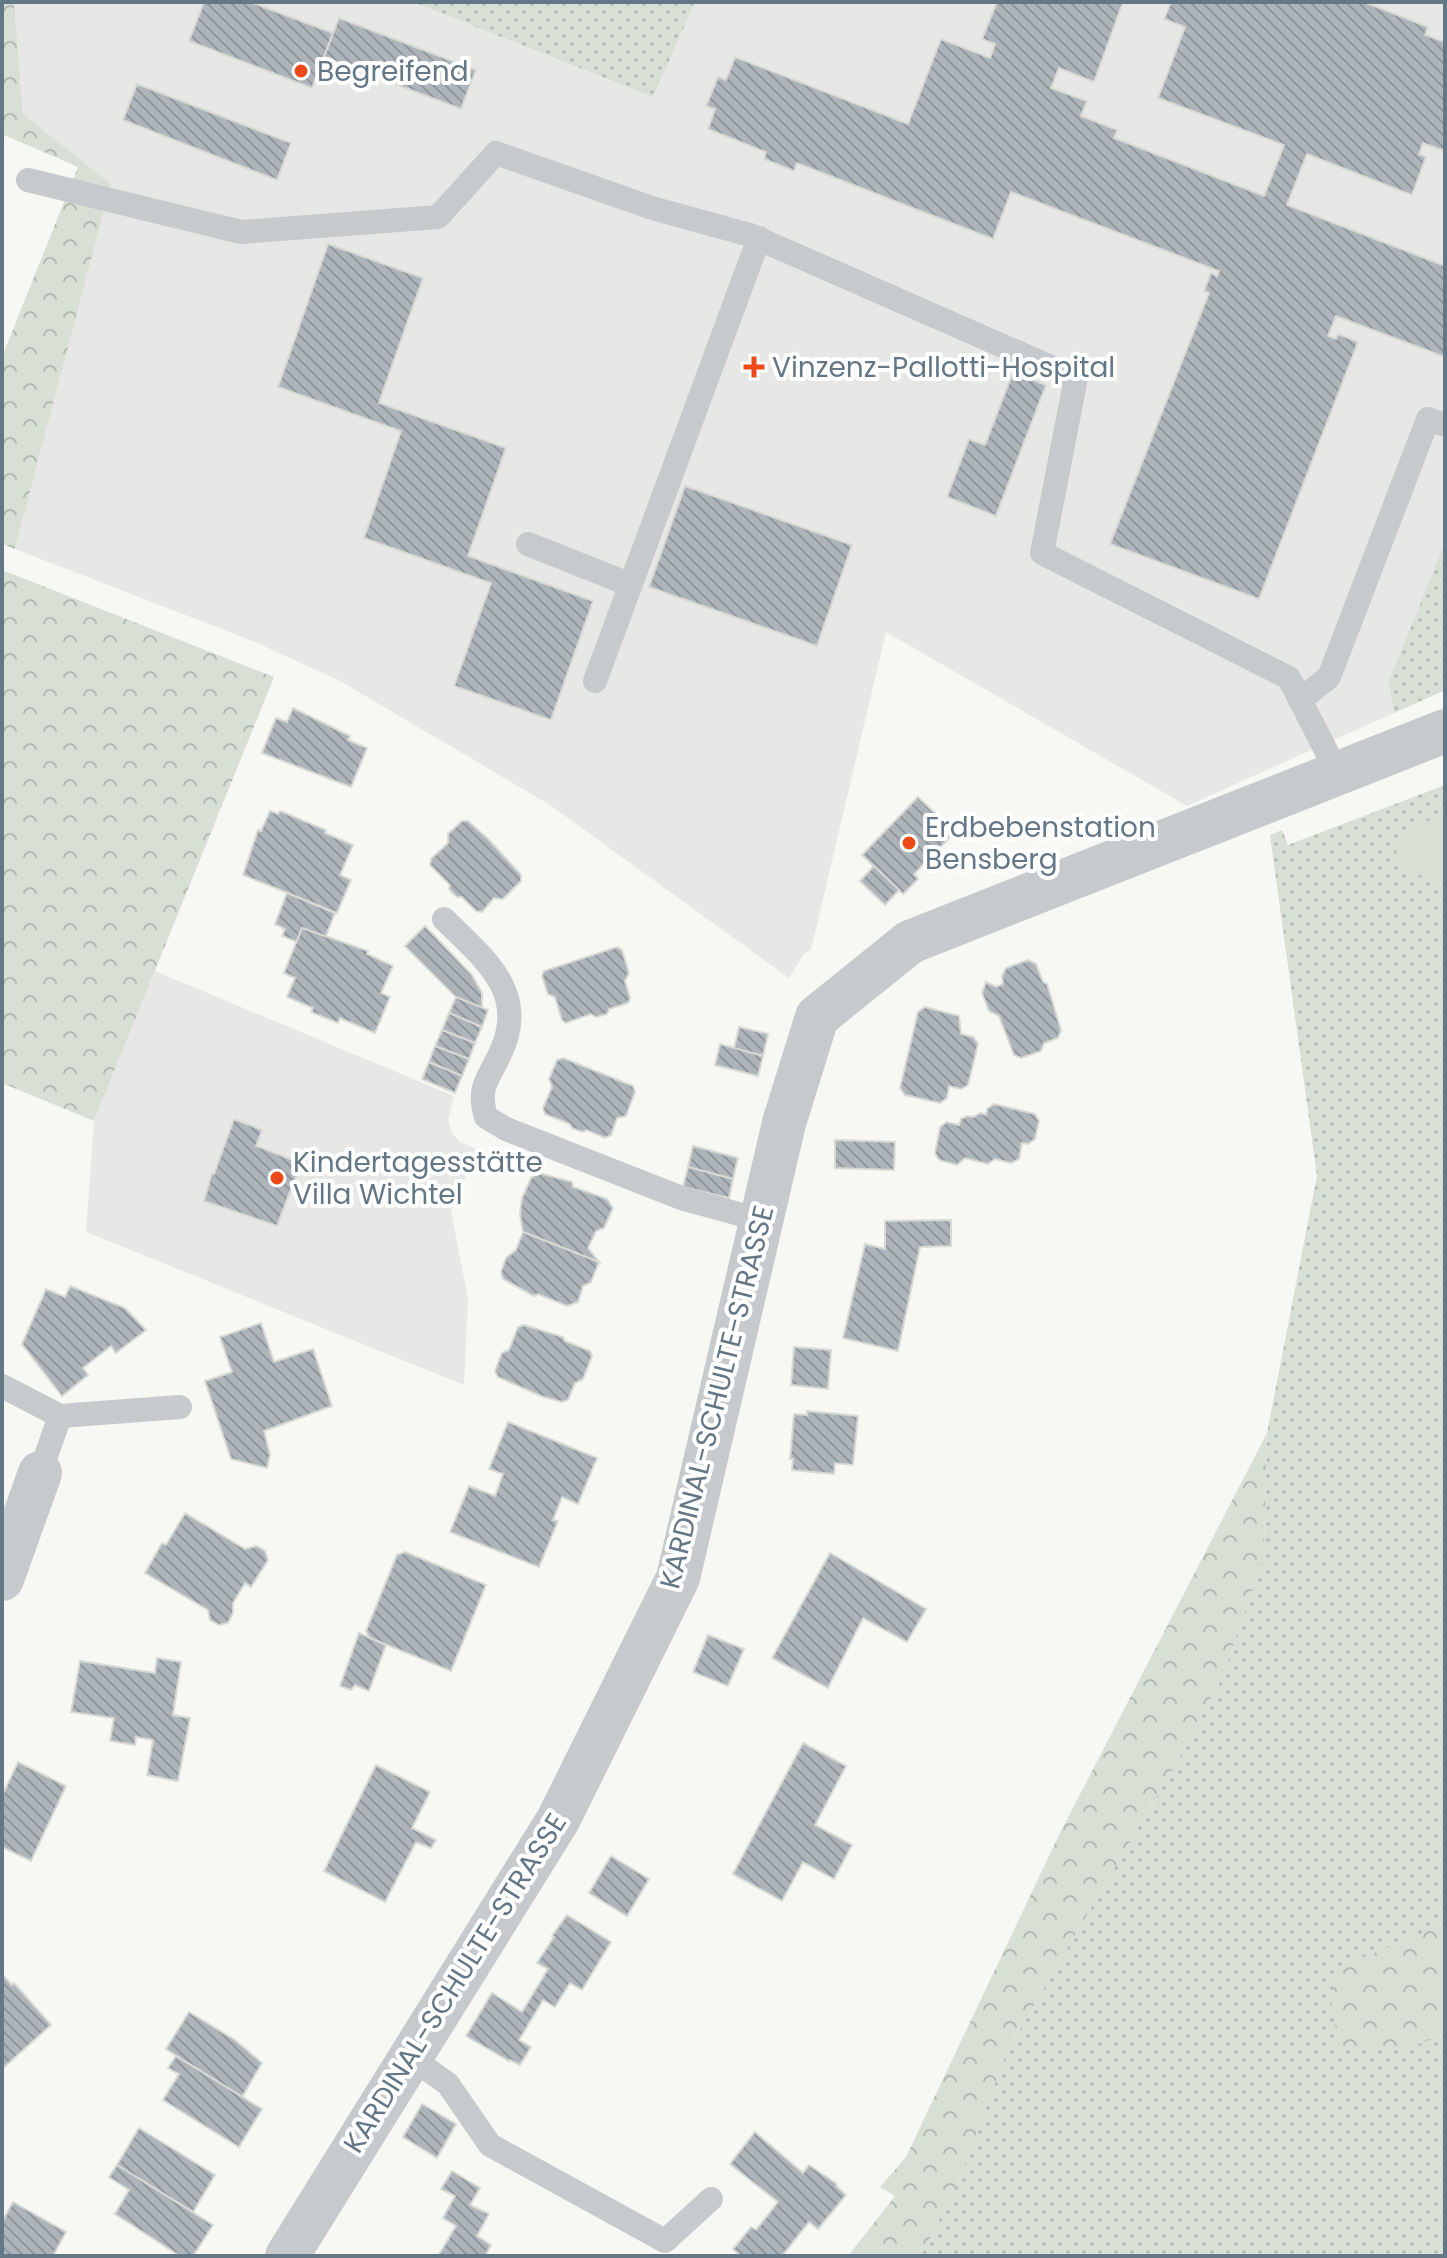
<svg xmlns="http://www.w3.org/2000/svg" width="1447" height="2258" viewBox="0 0 1447 2258" font-family="Poppins,sans-serif">
<style>
.built{fill:#e7e8e6}
.grass{fill:url(#grass-dots)}
.forest{fill:url(#forest-crowns)}
.garden{fill:#d8dfd4}
.building{fill:url(#building-back-hatch);stroke:#d8d8d5;stroke-width:2}
.lines{fill:none;stroke-linecap:round;stroke-linejoin:round}
.lane{stroke:#c6cacd;stroke-width:24}
.street{stroke:#c6cacd;stroke-width:44}
.poi-dot{fill:#ed4a1c;stroke:#fff;stroke-width:3}
.labels{text-anchor:middle;dominant-baseline:central;stroke-width:8;stroke-linejoin:round;paint-order:stroke}
.poi-label{font-size:28px;fill:#647786;stroke:#fff;text-anchor:start}
.street-label{font-size:28px;fill:#647786;stroke:#fff}
</style>
<defs>
<pattern id="grass-dots" width="8" height="8" patternUnits="userSpaceOnUse" patternTransform="scale(2)"><rect width="8" height="8" fill="#d8dfd4"/><path d="M2 2h.1M6 6h.1" fill="none" stroke="#b3bab2" stroke-width="1.8" stroke-linecap="round"/></pattern>
<pattern id="forest-crowns" width="20" height="18" patternUnits="userSpaceOnUse" patternTransform="scale(2)"><rect width="20" height="18" fill="#d8dfd4"/><path d="M2 6a3 3 0 1 1 6 0M12 15a3 3 0 1 1 6 0" fill="none" stroke="#b3bab2"/></pattern>
<pattern id="building-back-hatch" width="6" height="6" patternUnits="userSpaceOnUse" patternTransform="scale(2)"><rect width="6" height="6" fill="#adb5ba"/><path d="M-1 5l2 2M0 0l6 6M5-1l2 2" fill="none" stroke="#90989d"/></pattern>
</defs>
<rect width="100%" height="100%" fill="#f7f7f3"/>
<g class="built">
<polygon points="14,2 413,2 653,97 695,2 1445,2 1445,690 1187,806 886,632 811,950 804,954 789,978 550,805 340,681 255,642 15,549 111,184 23,114"/>
<polygon points="155,971 454,1096 448,1120 452,1132 460,1142 477,1149 451,1211 468,1299 464,1385 86,1232 94,1121"/>
</g>
<g class="grass">
<polygon points="413,2 695,2 653,97"/>
<polygon points="1445,543 1445,690 1394,713 1389,681"/>
<polygon points="1445,785 1445,2256 921,2256 958,2182 1008,2049 1182,1753 1223,1676 1264,1555 1267,1433 1317,1176 1270,835 1282,830 1288,845"/>
</g>
<g class="forest">
<polygon points="2,2 14,2 23,114 111,184 15,549 2,544 2,357 78,167 2,134"/>
<polygon points="2,570 274,677 94,1121 2,1083"/>
<polygon points="1267,1433 1264,1555 1223,1676 1182,1753 1008,2049 958,2182 921,2256 848,2256 895,2196 880,2187 906,2157 1058,1837"/>
<polygon points="1445,1924 1445,2034 1401,2051 1339,2047 1331,1998 1342,1966"/>
</g>
<path class="garden" d="M1445,814V878C1420,880 1377,864 1406,835C1417,825 1432,819 1445,814Z"/>
<g class="building">
<polygon points="204,2 250,2 333,33 312,88 189,41"/>
<polygon points="997,2 1123,2 1094,82 1059,68 1051,88 1087,101 1081,116 1117,130 1114,138 1264,196 1284,145 1158,98 1185,27 1164,19 1171,2 1364,2 1428,27 1425,35 1445,42 1445,151 1423,143 1419,154 1426,157 1412,195 1307,154 1287,205 1445,266 1445,357 1336,316 1328,336 1336,339 1338,334 1358,342 1259,599 1110,544 1209,293 1204,291 1211,273 1217,276 1219,271 1011,192 993,239 797,163 794,171 764,159 766,152 708,129 715,109 706,106 718,77 726,80 735,57 908,124 941,39 990,58 995,44 982,39"/>
<polygon points="339,18 476,70 461,109 324,57"/>
<polygon points="137,84 291,143 277,180 123,120"/>
<polygon points="328,244 423,278 379,403 506,448 468,556 593,601 551,720 454,686 491,583 364,538 401,431 278,387"/>
<polygon points="1013,372 1046,385 996,516 947,497 969,439 985,445"/>
<polygon points="685,486 852,545 817,646 649,587"/>
<polygon points="293,708 350,736 348,740 367,748 351,787 262,753 276,718 287,722"/>
<polygon points="918,797 955,832 914,874 918,879 903,894 862,855"/>
<polygon points="270,811 278,814 280,811 326,830 325,833 353,845 340,875 351,880 337,913 243,875 258,830 261,831"/>
<polygon points="462,821 468,821 488,839 521,875 521,881 503,899 494,898 482,912 476,911 462,897 457,897 449,889 450,885 430,865 431,859 448,843 448,834"/>
<polygon points="874,866 899,890 885,905 860,881"/>
<polygon points="287,893 335,913 325,938 302,928 297,942 282,936 285,929 275,924"/>
<polygon points="425,926 472,975 482,993 482,1008 456,997 405,946"/>
<polygon points="302,928 368,951 367,954 393,966 381,993 390,997 375,1033 340,1018 338,1023 311,1012 313,1008 287,997 295,978 284,973"/>
<polygon points="617,947 622,950 629,973 625,981 630,998 628,1003 609,1009 607,1014 596,1017 591,1014 566,1023 562,1020 555,997 548,994 542,976 544,971"/>
<polygon points="1028,960 1036,964 1043,982 1047,984 1061,1030 1058,1038 1044,1043 1041,1051 1021,1058 1014,1055 999,1016 989,1011 982,993 986,982 996,987 1003,984 1002,976 1006,968"/>
<polygon points="456,997 488,1010 482,1027 449,1013"/>
<polygon points="925,1007 959,1016 961,1034 973,1037 978,1044 968,1085 961,1089 949,1086 947,1098 940,1103 905,1095 900,1088 918,1012"/>
<polygon points="449,1013 482,1027 475,1043 442,1030"/>
<polygon points="739,1027 768,1034 763,1056 734,1049"/>
<polygon points="442,1030 475,1043 469,1059 435,1046"/>
<polygon points="720,1044 763,1056 758,1076 715,1065"/>
<polygon points="435,1046 469,1059 462,1076 429,1062"/>
<polygon points="563,1058 633,1086 635,1092 626,1116 617,1118 611,1135 605,1138 587,1130 582,1132 572,1128 570,1124 545,1114 543,1108 552,1087 549,1079 557,1060"/>
<polygon points="429,1062 462,1076 455,1093 422,1079"/>
<polygon points="994,1104 1035,1114 1039,1121 1035,1139 1028,1144 1022,1143 1019,1159 1011,1163 995,1159 988,1164 965,1158 957,1165 939,1160 935,1153 940,1127 947,1122 959,1125 961,1119 967,1116 974,1117 980,1113 986,1115 987,1109"/>
<polygon points="234,1119 262,1130 256,1146 301,1163 277,1226 204,1201 212,1173 214,1174"/>
<polygon points="835,1140 895,1142 894,1170 835,1168"/>
<polygon points="693,1146 738,1158 733,1179 688,1167"/>
<polygon points="688,1167 733,1179 729,1198 683,1187"/>
<polygon points="539,1173 572,1182 573,1187 607,1199 613,1208 604,1228 596,1231 588,1248 599,1262 523,1232 520,1214 522,1198 531,1178"/>
<polygon points="951,1220 951,1246 920,1247 898,1351 843,1338 865,1244 885,1249 885,1221"/>
<polygon points="523,1232 599,1262 591,1282 583,1286 578,1302 567,1306 538,1294 534,1296 503,1279 501,1272 506,1258 516,1250"/>
<polygon points="70,1286 125,1308 146,1330 116,1353 111,1346 83,1368 88,1375 62,1396 22,1344 46,1289 65,1297"/>
<polygon points="261,1323 274,1362 313,1349 332,1406 264,1431 270,1455 267,1468 231,1459 205,1381 232,1372 220,1337"/>
<polygon points="524,1325 563,1337 565,1341 590,1351 592,1356 583,1379 575,1383 568,1400 562,1402 541,1396 498,1377 495,1371 502,1353 509,1350 518,1327"/>
<polygon points="794,1347 831,1350 828,1389 791,1385"/>
<polygon points="807,1411 858,1416 853,1465 835,1463 834,1474 792,1470 793,1459 790,1459 794,1414 807,1415"/>
<polygon points="508,1422 597,1458 578,1504 562,1497 553,1520 558,1521 539,1567 450,1532 469,1486 495,1496 503,1474 489,1469"/>
<polygon points="185,1513 245,1549 257,1546 265,1551 268,1560 251,1587 245,1583 233,1603 233,1613 228,1623 219,1625 210,1620 208,1610 145,1573 162,1543 166,1545"/>
<polygon points="405,1552 486,1585 451,1671 370,1638 366,1631 397,1555"/>
<polygon points="830,1553 926,1609 907,1642 863,1618 828,1688 772,1658"/>
<polygon points="359,1633 386,1645 369,1691 355,1685 351,1690 340,1686"/>
<polygon points="708,1635 744,1649 728,1686 693,1672"/>
<polygon points="157,1658 181,1662 173,1715 190,1718 178,1781 147,1775 153,1740 136,1737 135,1745 110,1741 114,1718 71,1712 80,1661 155,1673"/>
<polygon points="803,1743 846,1766 815,1825 852,1845 834,1879 803,1862 782,1901 733,1874"/>
<polygon points="18,1762 66,1786 31,1861 2,1847 2,1796"/>
<polygon points="376,1765 430,1792 412,1828 436,1840 431,1848 416,1842 385,1902 324,1871"/>
<polygon points="611,1856 649,1879 627,1916 589,1893"/>
<polygon points="567,1915 611,1942 582,1990 570,1983 555,2007 543,2000 519,2040 531,2047 520,2065 510,2060 509,2061 466,2036 492,1993 522,2012 548,1969 537,1963 554,1937 552,1936"/>
<polygon points="2,1974 12,1985 14,1983 51,2025 2,2069"/>
<polygon points="189,2012 235,2040 262,2063 242,2097 166,2049"/>
<polygon points="176,2056 262,2109 239,2147 163,2100 179,2074 168,2068"/>
<polygon points="422,2104 456,2124 437,2158 403,2137"/>
<polygon points="139,2128 215,2175 193,2212 117,2165"/>
<polygon points="755,2132 803,2173 809,2165 837,2184 836,2186 846,2195 818,2229 809,2222 782,2256 741,2256 733,2249 751,2227 756,2230 778,2202 730,2164"/>
<polygon points="117,2165 213,2225 193,2256 180,2256 115,2214 129,2190 109,2177"/>
<polygon points="452,2171 480,2188 470,2205 489,2214 477,2236 491,2245 485,2256 438,2256 456,2226 443,2218 455,2196 441,2189"/>
<polygon points="13,2202 66,2232 53,2256 2,2256 2,2222"/>
</g>
<g class="lines">
<g class="lane">
<polyline points="28,180 241,232 438,217 496,153 652,208 750,235 1076,378 1042,553 1289,678 1338,774"/>
<polyline points="528,544 631,585"/>
<polyline points="595,681 759,238"/>
<polyline points="1300,700 1329,677 1428,419 1445,425"/>
<path d="M444,919C483,958 530,992 500,1054C488,1080 477,1087 486,1117L506,1129L684,1199L761,1220"/>
<polyline points="2,1386 60,1416 40,1473"/>
<polyline points="60,1416 180,1407"/>
<polyline points="410,2057 448,2084 490,2145 665,2241 711,2199"/>
</g>
<g class="street">
<polyline points="2,1579 40,1473"/>
<polyline points="287,2256 558,1820 678,1578 784,1123 817,1017 910,942 1445,731"/>
</g>
</g>
<g class="poi-dot">
<circle cx="301" cy="71" r="8"/>
<path d="M750 355h8v8h8v8h-8v8h-8v-8h-8v-8h8z"/>
<circle cx="909" cy="843" r="8"/>
<circle cx="277" cy="1178" r="8"/>
</g>
<g class="labels">
<g class="poi-label">
<text x="317" y="71">Begreifend</text>
<text x="772" y="367">Vinzenz-Pallotti-Hospital</text>
<text x="925" y="827">Erdbebenstation<tspan x="925" dy="32">Bensberg</tspan></text>
<text x="293" y="1162">Kindertagesstätte<tspan x="293" dy="32">Villa Wichtel</tspan></text>
</g>
<g class="street-label">
<text transform="translate(717 1397) rotate(-76)">KARDINAL-SCHULTE-STRASSE</text>
<text transform="translate(455 1983) rotate(-58)">KARDINAL-SCHULTE-STRASSE</text>
</g>
</g>
<rect width="1447" height="2258" fill="none" stroke="#647786" stroke-width="8"/>
</svg>
